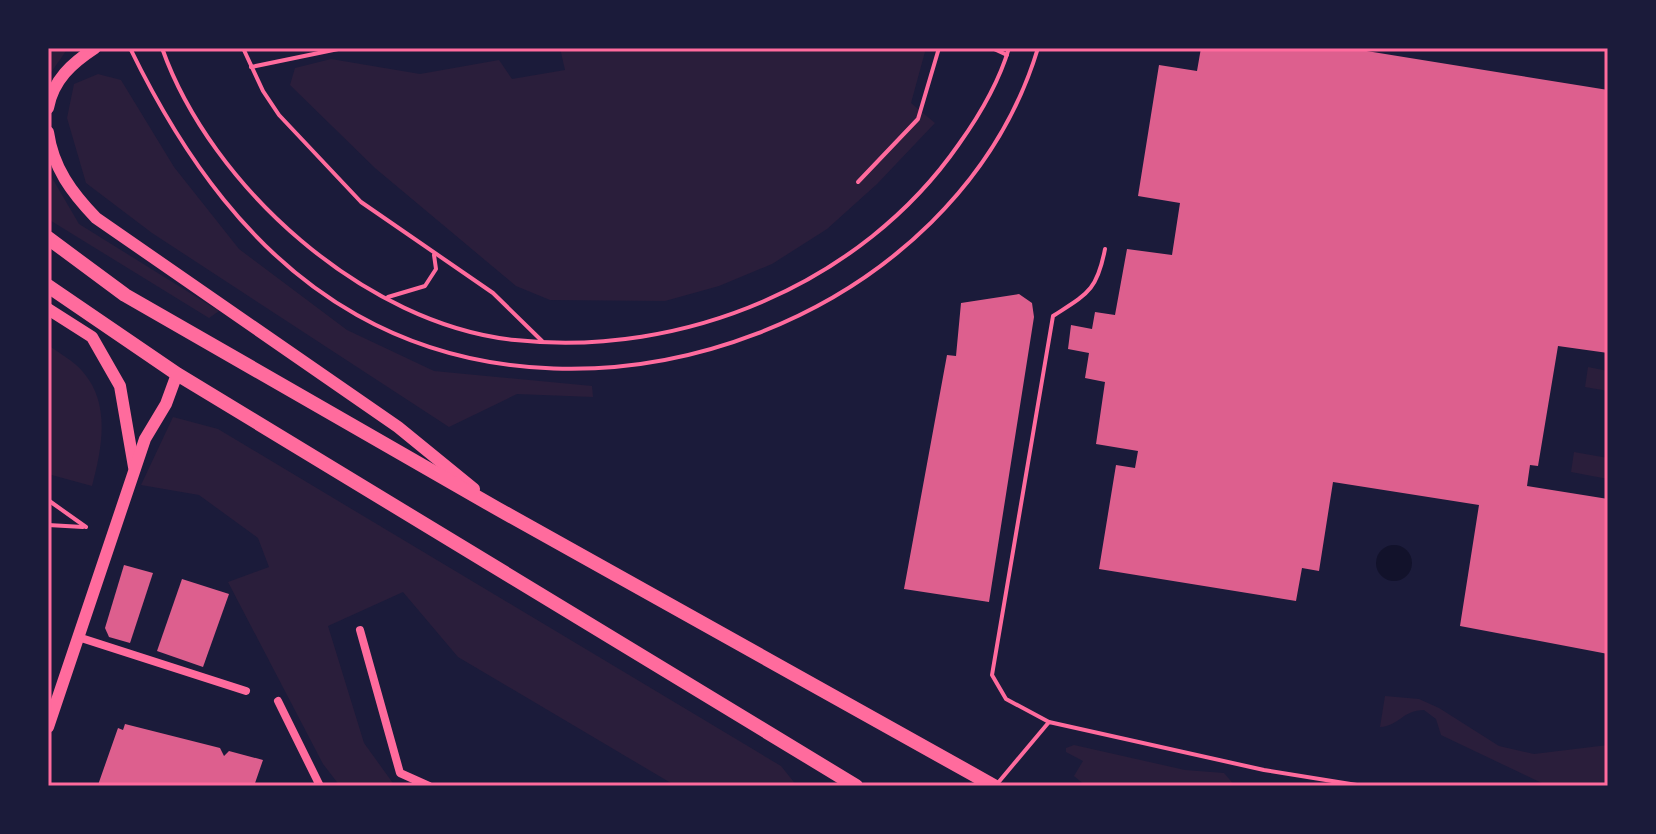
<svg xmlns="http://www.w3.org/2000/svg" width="1656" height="834" viewBox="0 0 1656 834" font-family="Commissioner,sans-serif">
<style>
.green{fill:#2a1e3b}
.water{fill:#12122b}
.building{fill:#dd5f8e}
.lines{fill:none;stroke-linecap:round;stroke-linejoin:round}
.service{stroke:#ff6b9d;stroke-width:4}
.minor{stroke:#ff6b9d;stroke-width:8}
.secondary{stroke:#ff6b9d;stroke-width:12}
.trunk{stroke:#ff6b9d;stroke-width:14}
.neatline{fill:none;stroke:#ff6b9d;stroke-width:3}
</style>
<rect width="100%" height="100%" fill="#1b1b3a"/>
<g class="green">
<polygon points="48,48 68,48 48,77"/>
<polygon points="560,48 926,48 911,103 935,123 877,184 827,229 772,264 719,286 665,301 550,300 516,286 375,168 290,85 295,68 331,59 420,74 499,60 512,79 565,70"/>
<polygon points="98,74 121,80 174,167 239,249 347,330 434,371 592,386 593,397 517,394 449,427 152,233 86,183 67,118 74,84"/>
<polygon points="48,171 79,224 219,311 209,318 48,219"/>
<path d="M48,345C59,353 74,361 83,372C111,404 102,449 92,486L48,474Z"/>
<polygon points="1588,367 1608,371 1608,391 1585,387"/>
<polygon points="173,417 218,429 781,766 797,786 676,786 458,657 403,592 328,626 364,743 395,786 340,786 323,764 228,582 269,567 258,538 199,495 141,485"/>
<polygon points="1574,452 1608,458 1608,479 1571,472"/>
<path d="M1385,696L1419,699L1439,708L1499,746L1534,754L1608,745V786L1546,785L1441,735L1436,719L1424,710C1403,710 1399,726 1380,727Z"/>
<polygon points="1074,745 1185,770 1224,773 1235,786 1086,786 1074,776 1083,761 1066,752 1066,748"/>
</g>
<circle class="water" cx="1394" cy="563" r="18"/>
<g class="building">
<polygon points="1201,48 1348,48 1608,90 1608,353 1558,346 1538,466 1530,465 1527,486 1608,499 1608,654 1460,626 1479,505 1333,482 1319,571 1302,568 1296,601 1099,569 1116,465 1135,468 1138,451 1096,444 1105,382 1085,378 1089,353 1068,349 1071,325 1092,329 1095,312 1115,315 1127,249 1172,255 1180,203 1138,196 1159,65 1197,71"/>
<polygon points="1019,294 1032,303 1034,317 989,602 904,589 947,355 956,356 961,303"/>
<polygon points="124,565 153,573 130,643 109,637 105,628"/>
<polygon points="182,579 229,594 203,667 157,651"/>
<polygon points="125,724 220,748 224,756 229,751 263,760 254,786 98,785 118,728 123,730"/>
</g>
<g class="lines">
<g class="service">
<path d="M130,48C182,155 252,256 357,315C598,451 957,317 1038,48"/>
<path d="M162,48C211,187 366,325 515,340C683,358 862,284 959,144C979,116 999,82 1009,48"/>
<polyline points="243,48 263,91 279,115 361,202 493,293 542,341"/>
<polyline points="992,48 1007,55"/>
<polyline points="251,67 343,48"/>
<polyline points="858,182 918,119 939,48"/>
<polyline points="388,297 425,286 436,269 434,255"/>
<polyline points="48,500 86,527"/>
<polyline points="48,525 83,527"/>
<path d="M1049,722L1006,699L992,675L1053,316C1087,294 1097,291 1105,249"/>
<polyline points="997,784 1049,722 1264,770 1363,786"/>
</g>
<g class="minor">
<polyline points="360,630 400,773 429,786"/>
<polyline points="78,637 246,691"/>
<polyline points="278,701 320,786"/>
</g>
<g class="secondary">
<path d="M48,108C53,80 72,63 95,48"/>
<path d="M48,132C53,168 72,193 96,218L398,427L474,489"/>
<polyline points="48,309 92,337 120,386 134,467"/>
<polyline points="48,727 145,439 166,404 177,374"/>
</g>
<g class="trunk">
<polyline points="48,238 125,295 498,509 994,786"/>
<polyline points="48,286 177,374 856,786"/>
</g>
</g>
<rect width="1656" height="834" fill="none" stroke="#1b1b3a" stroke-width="100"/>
<rect x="50" y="50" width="1556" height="734" class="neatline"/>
</svg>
